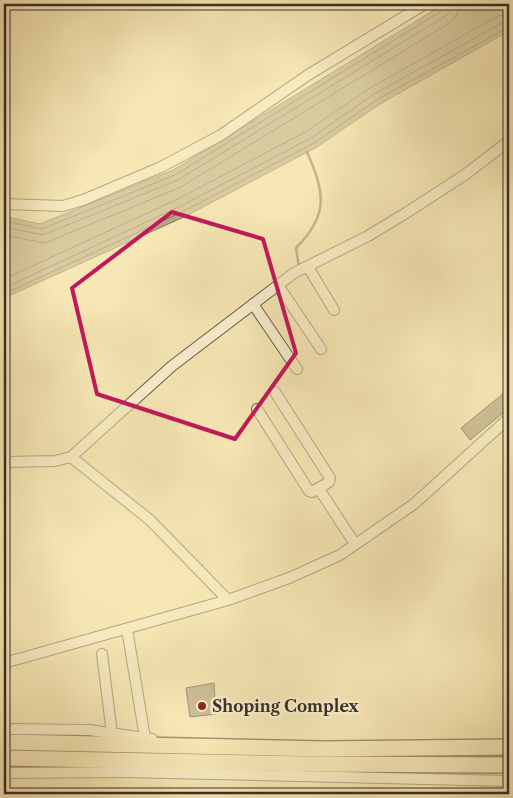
<svg xmlns="http://www.w3.org/2000/svg" width="513" height="798" viewBox="0 0 513 798" font-family="'Libre Caslon Text',serif">
<style>
.water{fill:#b6a885;stroke:#847760}
.lines{fill:none;stroke-linecap:round;stroke-linejoin:round}
.shore{stroke:#786b57;stroke-width:1}
.stream{stroke:#847760;stroke-width:2.5}
.building{fill:#9c8e71;stroke:#3a2e29}
.minor-casing{stroke:#695c4c;stroke-width:12}
.highway-casing{stroke:#3a2e29;stroke-width:18}
.minor{stroke:#f9efce;stroke-width:10}
.highway{stroke:#f6e7b4;stroke-width:15}
.marked{fill:none;stroke:#c2185b;stroke-width:4;stroke-linejoin:round}
.poi-dot{fill:#8f2418;stroke:#f9efce;stroke-width:2}
.labels{text-anchor:middle;dominant-baseline:central;stroke-width:5;stroke-linejoin:round;paint-order:stroke}
.poi-label{font-size:16px;font-weight:bold;fill:#3a2e29;stroke:#f9efce;text-anchor:start}
</style>
<rect width="100%" height="100%" fill="#f6e7b4"/>
<filter id="stains"><feTurbulence type="fractalNoise" baseFrequency=".004" numOctaves="4"/><feColorMatrix values="0 0 0 0 .2 0 0 0 0 .09 0 0 0 0 .02 0 0 0 .5 -.17"/></filter>
<radialGradient id="worn" r=".72"><stop offset=".6" stop-color="#630" stop-opacity="0"/><stop offset="1" stop-color="#630" stop-opacity=".3"/></radialGradient>
<polygon class="water" points="444,4 509,4 509,31 380,104 317,147 186,216 4,298 4,216 40,224 173,170"/>
<g class="lines">
<g class="shore">
<polyline points="4,221 42,229 175,175 443,10 446,4"/>
<polyline points="4,227 43,235 178,180 447,15 451,10 452,4"/>
<polyline points="4,235 45,243 181,187 451,22 457,15 460,4"/>
<polyline points="4,279 178,199 307,131 370,88 498,16 509,14"/>
<polyline points="4,288 181,206 311,138 374,94 502,23 509,21"/>
<polyline points="4,294 184,211 314,143 378,99 509,27"/>
</g>
<path class="stream" d="M299,267L296,248C329,215 325,193 307,152"/>
</g>
<g class="building">
<polygon points="509,389 509,408 470,440 461,428"/>
<polygon points="214,683 216,714 190,717 186,688"/>
</g>
<g class="lines">
<defs>
<g id="minor">
<polyline points="4,204 63,206 83,200 161,167 221,135 308,75 425,4"/>
<polyline points="308,267 334,310"/>
<polyline points="278,285 321,349"/>
<polyline points="253,304 297,369"/>
<polyline points="257,409 309,491 312,492 329,482 330,478 275,392"/>
<polyline points="71,457 150,520 228,600"/>
<polyline points="4,462 55,461 71,457 172,366 294,273 368,236 406,213 466,174 509,141"/>
<polyline points="319,489 355,544"/>
<polyline points="127,629 145,738"/>
<polyline points="102,654 112,734"/>
<polyline points="4,663 228,600 289,578 340,555 414,504 509,418"/>
<polyline points="4,729 89,730 152,739"/>
<polyline points="4,773 124,772 509,781"/>
</g>
<g id="highway">
<polyline points="4,742 324,749 509,747"/>
<polyline points="4,758 311,764 509,765"/>
</g>
</defs>
<use href="#minor" class="minor-casing"/>
<use href="#highway" class="highway-casing"/>
<use href="#minor" class="minor"/>
<use href="#highway" class="highway"/>
</g>
<path d="M0 0H513V798H0ZM172,212L263,239L296,353L235,439L97,394L72,288Z" fill="#f6e7b4" fill-opacity=".55" fill-rule="evenodd"/>
<path class="marked" d="M172,212L263,239L296,353L235,439L97,394L72,288Z"/>
<circle class="poi-dot" cx="202" cy="706" r="5"/>
<g class="labels">
<g class="poi-label">
<text x="212" y="706">Shoping Complex</text>
</g>
</g>
<rect width="513" height="798" fill="none" stroke="#f6e7b4" stroke-width="20"/>
<rect x="5" y="5" width="503" height="788" fill="none" stroke="#3a2e29" stroke-width="2.5"/>
<rect x="10" y="10" width="493" height="778" fill="none" stroke="#3a2e29"/>
<rect width="100%" height="100%" filter="url(#stains)"/>
<rect width="100%" height="100%" fill="url(#worn)"/>
</svg>
